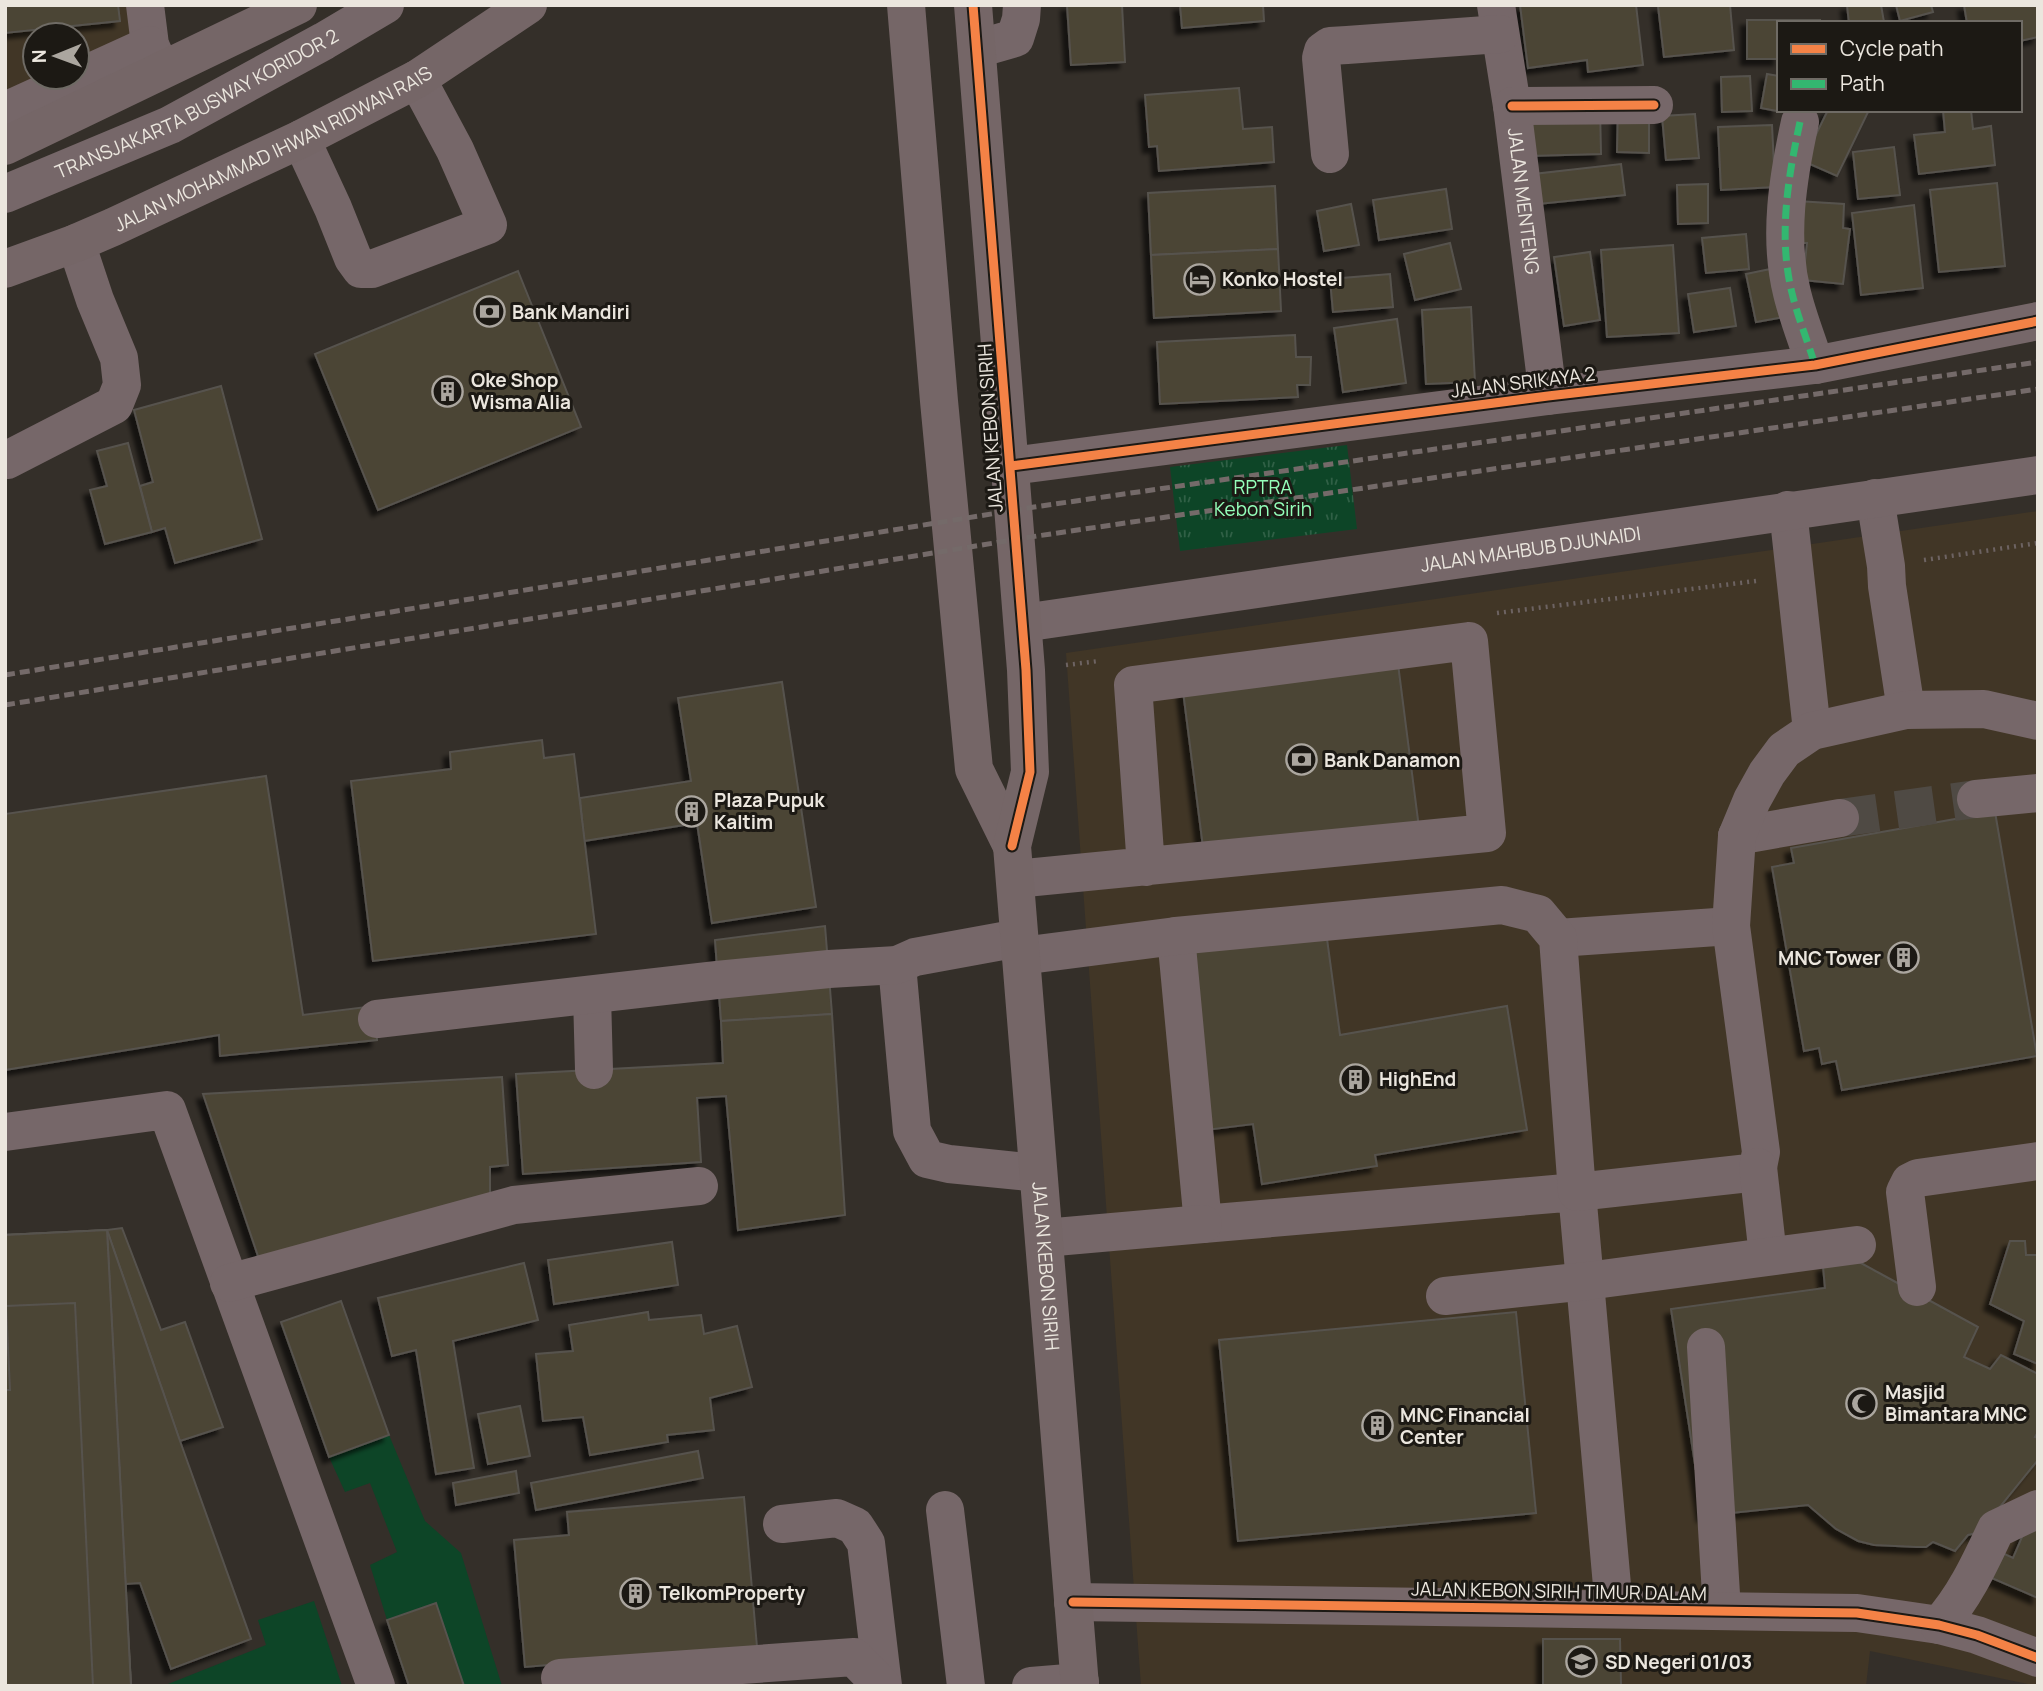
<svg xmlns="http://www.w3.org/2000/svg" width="2043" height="1691" viewBox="0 0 2043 1691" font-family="Manrope,sans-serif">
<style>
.built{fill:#413626}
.green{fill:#0d4527}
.park{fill:url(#park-tufts)}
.building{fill:#4b4435;stroke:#57534e;stroke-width:2;filter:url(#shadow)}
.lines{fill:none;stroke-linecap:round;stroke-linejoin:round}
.minor-tunnel{stroke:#4f4a44;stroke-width:38;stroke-dasharray:38 19;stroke-linecap:butt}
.path{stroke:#6d6362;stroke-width:4.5;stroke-dasharray:2 5;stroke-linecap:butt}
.minor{stroke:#766769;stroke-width:38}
.major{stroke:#756667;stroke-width:38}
.rail{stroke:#746a69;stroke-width:5;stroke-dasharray:10 5;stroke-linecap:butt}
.quiet{stroke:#33b770;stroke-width:7;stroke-dasharray:14 7;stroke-linecap:butt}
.cycleway-casing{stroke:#1c1914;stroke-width:13}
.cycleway{stroke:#f48246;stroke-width:9}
.labels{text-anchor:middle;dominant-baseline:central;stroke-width:6;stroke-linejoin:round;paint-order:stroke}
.street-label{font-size:19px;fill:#ebe6de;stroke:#1c1914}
.poi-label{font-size:19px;font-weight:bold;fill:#ebe6de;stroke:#1c1914;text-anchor:start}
.park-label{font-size:19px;fill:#94ffba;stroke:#1c1914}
</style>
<defs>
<pattern id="park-tufts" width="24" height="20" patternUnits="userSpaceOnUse" patternTransform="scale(1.75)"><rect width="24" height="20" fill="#0d4527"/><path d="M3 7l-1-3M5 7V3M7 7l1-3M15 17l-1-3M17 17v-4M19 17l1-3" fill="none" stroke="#306046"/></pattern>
<filter id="shadow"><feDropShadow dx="-6" dy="6" stdDeviation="2" flood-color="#0009"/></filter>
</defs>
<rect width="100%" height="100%" fill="#342f29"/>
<g class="built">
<polygon points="5,5 155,5 158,29 77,71 77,35 35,35 35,77 5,107"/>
<polygon points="2038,511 2038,1686 1870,1651 1866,1686 1141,1686 1066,653"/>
</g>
<g class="green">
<polygon points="389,1435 425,1521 461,1553 502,1686 464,1686 435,1604 387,1620 370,1565 397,1552 370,1483 345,1492 329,1457"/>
<polygon points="314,1601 342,1686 163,1686 266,1645 258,1620"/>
</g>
<polygon class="park" points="1347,445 1357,529 1180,551 1170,467"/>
<g class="building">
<polygon points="5,5 118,5 120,21 5,33"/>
<polygon points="1067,5 1122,5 1125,62 1071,65"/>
<polygon points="1180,5 1263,5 1264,21 1182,28"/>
<polygon points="1520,5 1636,5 1643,65 1588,72 1587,60 1528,68"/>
<polygon points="1730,5 1734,50 1664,57 1658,6"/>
<polygon points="1847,5 1881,5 1884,22 1849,23"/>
<polygon points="1896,5 1931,5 1933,12 1900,21"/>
<polygon points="1964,5 2038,5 2038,37 2020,41 2020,23 1967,23"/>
<polygon points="1747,20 1820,20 1820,23 1779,23 1779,59 1747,59"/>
<polygon points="1767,74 1779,76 1777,111 1761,108"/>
<polygon points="1750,76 1752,111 1722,112 1721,77"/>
<polygon points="1239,88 1243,129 1272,127 1274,162 1159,171 1157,146 1149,147 1145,95"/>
<polygon points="1618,107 1649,108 1649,153 1617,152"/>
<polygon points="1600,109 1601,154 1529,156 1528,112"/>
<polygon points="1828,110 1869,110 1837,176 1803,161"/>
<polygon points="1943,110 1971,110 1973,129 1991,126 1995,165 1919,174 1914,135 1945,132"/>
<polygon points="1695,114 1699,158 1666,160 1662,116"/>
<polygon points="1772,125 1775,187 1721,190 1718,127"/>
<polygon points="1894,147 1900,195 1858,199 1853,152"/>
<polygon points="1621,164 1625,195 1529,205 1525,175"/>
<polygon points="1997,183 2005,266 1939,272 1930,190"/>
<polygon points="1708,184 1708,223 1678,224 1677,185"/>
<polygon points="1275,186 1278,249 1151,255 1148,193"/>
<polygon points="1446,189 1452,229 1379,240 1373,200"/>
<polygon points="1797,201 1844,204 1843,228 1850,229 1843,284 1803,280 1807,243 1793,243"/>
<polygon points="1351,204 1359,245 1324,251 1317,211"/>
<polygon points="1914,205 1923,288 1861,295 1852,213"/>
<polygon points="1746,234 1749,269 1706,273 1702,238"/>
<polygon points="1450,243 1461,289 1415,300 1404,254"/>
<polygon points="1673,245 1679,333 1607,337 1601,250"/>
<polygon points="1278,249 1281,311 1154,318 1151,255"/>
<polygon points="1590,252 1600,320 1564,326 1554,257"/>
<polygon points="1780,267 1790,316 1756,322 1746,274"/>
<polygon points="518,271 581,427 378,510 315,354"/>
<polygon points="1390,274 1393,307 1333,312 1330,279"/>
<polygon points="1730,288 1736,326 1694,332 1688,294"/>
<polygon points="1471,307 1475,382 1426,384 1422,310"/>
<polygon points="1397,319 1406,383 1343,392 1334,328"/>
<polygon points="1295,335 1296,357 1311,357 1310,385 1297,385 1298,397 1160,404 1157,342"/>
<polygon points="221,386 262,539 175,563 165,528 152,532 140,486 153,482 134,410"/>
<polygon points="128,443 152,532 105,544 90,490 107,486 97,451"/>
<polygon points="1398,664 1419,828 1204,855 1183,691"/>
<polygon points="782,682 816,907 712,923 697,823 584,841 580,798 691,781 678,698"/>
<polygon points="542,740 544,758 574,754 596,934 373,961 351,781 451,769 450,752"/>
<polygon points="266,776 303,1015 374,1006 377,1040 220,1056 219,1035 5,1070 5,814"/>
<polygon points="1995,812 2037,1056 1842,1090 1836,1061 1822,1064 1819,1048 1804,1051 1772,867 1794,863 1791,848"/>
<polygon points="1325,924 1340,1035 1507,1006 1527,1130 1375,1155 1377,1166 1262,1184 1253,1124 1198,1131 1183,947"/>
<polygon points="825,926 832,1014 721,1021 715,940"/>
<polygon points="832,1014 845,1215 738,1230 726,1096 697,1098 701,1162 523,1174 516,1074 723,1063 721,1021"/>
<polygon points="502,1077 508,1165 490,1167 490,1200 259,1259 203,1094"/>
<polygon points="122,1228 161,1330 185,1322 223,1427 180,1441 107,1230"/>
<polygon points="107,1230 180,1441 251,1639 171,1669 140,1583 125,1584 131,1686 5,1686 5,1235"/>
<polygon points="107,1230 131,1686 5,1686 5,1235"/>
<polygon points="107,1230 131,1686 5,1686 5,1235"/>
<polygon points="2010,1241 2025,1241 2026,1255 2038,1255 2038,1364 2014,1354 2024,1321 1990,1304"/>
<polygon points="672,1242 678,1285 554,1304 548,1260"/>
<polygon points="1859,1262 1978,1327 1964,1357 1990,1369 2001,1355 2038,1374 2038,1432 2035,1437 2038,1438 2038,1460 1986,1524 1981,1532 1968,1535 1955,1551 1933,1542 1926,1547 1917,1547 1874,1545 1858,1541 1836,1529 1808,1505 1703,1516 1671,1309 1825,1288 1823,1266"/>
<polygon points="524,1263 538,1320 453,1341 474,1468 436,1474 416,1350 392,1356 378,1298"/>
<polygon points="341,1301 389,1435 329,1457 281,1322"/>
<polygon points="75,1303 93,1686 5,1686 5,1390 10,1390 6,1306"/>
<polygon points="648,1312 649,1320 701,1315 704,1334 737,1326 752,1387 710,1398 714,1430 667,1435 668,1442 590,1455 583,1417 543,1421 536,1354 573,1351 569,1325"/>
<polygon points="1516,1312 1536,1513 1238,1541 1219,1340"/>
<polygon points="520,1406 530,1456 488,1464 478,1414"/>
<polygon points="698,1451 703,1478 536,1510 531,1483"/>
<polygon points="516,1471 519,1493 456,1505 453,1483"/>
<polygon points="744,1497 757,1647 525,1667 514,1540 569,1535 567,1512"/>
<polygon points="2038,1500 2038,1598 1987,1576 1998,1551 2013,1558"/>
<polygon points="436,1603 464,1686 409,1686 387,1620"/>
<polygon points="1543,1639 1620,1639 1621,1686 1543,1686"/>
</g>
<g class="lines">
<polyline class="minor-tunnel" points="1840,818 1976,799"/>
<g class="path">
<polyline points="1924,560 2038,543"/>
<polyline points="1497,613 1756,581"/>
<polyline points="1066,665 1099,661"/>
</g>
<g class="minor">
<polyline points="145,5 150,45 160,67"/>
<path id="s1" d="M1496,5L1512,106L1548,396"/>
<polyline points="977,49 1015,38 1021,19 1022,5"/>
<polyline points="1512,106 1654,105"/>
<polyline points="5,111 150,45"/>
<path d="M1800,122C1788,177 1778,237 1792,293C1798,318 1808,342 1815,365"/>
<polyline points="301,139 333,208 353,258 361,269 372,269 488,225 455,150 417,79"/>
<polyline points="1330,154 1321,58 1323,51 1330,46 1347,45 1500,34"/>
<path id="s2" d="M5,194L170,125L324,41L385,5"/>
<polyline points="7,460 114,405 122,385 119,358 95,300 76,243"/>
<polyline points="1011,466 1548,396 1815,365 2038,321"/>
<polyline points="1875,498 1886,566 1887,586 1906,710"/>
<polyline points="1788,510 1812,731"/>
<path id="s3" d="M1023,623L2038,475"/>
<polyline points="1976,799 2038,793"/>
<polyline points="1737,836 1840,818"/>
<polyline points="1015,879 1487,833 1469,641 1133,685 1146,867"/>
<polyline points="1176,936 1203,1224 1577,1192 1614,1608"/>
<polyline points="1558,938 1731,926"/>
<polyline points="1021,956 1176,936 1502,905 1538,914 1558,938 1577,1192 1749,1173 1758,1167 1761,1152 1731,926 1737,836 1752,800 1767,773 1784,750 1812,731 1906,710 1984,709 2038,721"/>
<polyline points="897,965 912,1131 927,1159 949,1164 1038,1173"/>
<polyline points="592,995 594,1070"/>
<polyline points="377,1019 717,980 829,969 897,965 915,957 1019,938"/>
<polyline points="5,1132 167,1110 376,1686"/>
<polyline points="1758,1167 1768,1256"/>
<polyline points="1044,1238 1203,1224"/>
<polyline points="229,1283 514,1205 699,1186"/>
<polyline points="1917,1287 1905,1192 1910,1182 1918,1178 2038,1161"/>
<polyline points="1445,1296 1587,1281 1857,1245"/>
<polyline points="1706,1347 1722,1611"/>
<polyline points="945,1510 966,1686"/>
<polyline points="782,1524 837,1518 855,1526 866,1543 883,1686"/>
<polyline points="1073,1602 1857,1613 1939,1625 1977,1635 2038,1658"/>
<path d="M1939,1625C1964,1598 1980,1563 1996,1529L2038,1509"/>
<polyline points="560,1678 854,1657 882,1686"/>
<polyline points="1031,1686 1080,1682"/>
</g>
<g class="major">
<polyline points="906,5 939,401 974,769 1012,846"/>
<path id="s4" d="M973,5L1026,670L1030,772L1012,846L1080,1686"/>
<polyline points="5,146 298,5"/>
<path id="s5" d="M5,269L76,243L113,227L301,139L417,79L528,5"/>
</g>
<g class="rail">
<polyline points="5,675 1034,507 2038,362"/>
<polyline points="5,705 1037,536 2038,389"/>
</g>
<path class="quiet" d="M1800,122C1788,177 1778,237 1792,293C1798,318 1808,342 1815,365"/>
<defs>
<g id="cycleway">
<polyline points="973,5 1026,670 1030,772 1012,846"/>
<polyline points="1512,106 1654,105"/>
<polyline points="1011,466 1548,396 1815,365 2038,321"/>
<polyline points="1073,1602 1857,1613 1939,1625 1977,1635 2038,1658"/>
</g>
</defs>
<use href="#cycleway" class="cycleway-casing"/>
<use href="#cycleway" class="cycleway"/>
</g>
<defs>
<symbol id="hotel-ring" viewBox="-11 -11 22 22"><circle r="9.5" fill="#1c1914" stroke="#aba69f" stroke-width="1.5"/><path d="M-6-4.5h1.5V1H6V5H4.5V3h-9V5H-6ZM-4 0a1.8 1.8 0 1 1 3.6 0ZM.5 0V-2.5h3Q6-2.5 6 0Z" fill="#aba69f"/></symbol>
<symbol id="bank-ring" viewBox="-11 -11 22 22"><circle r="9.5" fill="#1c1914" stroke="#aba69f" stroke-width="1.5"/><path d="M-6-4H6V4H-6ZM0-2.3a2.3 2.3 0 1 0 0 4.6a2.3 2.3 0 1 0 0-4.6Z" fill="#aba69f"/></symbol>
<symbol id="building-ring" viewBox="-11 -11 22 22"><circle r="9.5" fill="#1c1914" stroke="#aba69f" stroke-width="1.5"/><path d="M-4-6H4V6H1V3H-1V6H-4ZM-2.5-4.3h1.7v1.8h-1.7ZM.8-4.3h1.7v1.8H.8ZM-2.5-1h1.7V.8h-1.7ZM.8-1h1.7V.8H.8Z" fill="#aba69f"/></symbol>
<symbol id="mosque-ring" viewBox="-11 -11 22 22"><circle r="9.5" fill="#1c1914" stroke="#aba69f" stroke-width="1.5"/><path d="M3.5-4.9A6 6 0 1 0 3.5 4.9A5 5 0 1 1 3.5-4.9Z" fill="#aba69f"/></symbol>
<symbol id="school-ring" viewBox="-11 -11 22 22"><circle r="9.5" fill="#1c1914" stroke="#aba69f" stroke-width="1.5"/><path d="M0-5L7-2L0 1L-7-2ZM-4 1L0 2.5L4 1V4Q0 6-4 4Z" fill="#aba69f"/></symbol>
</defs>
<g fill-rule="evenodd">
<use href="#hotel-ring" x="1182" y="262" width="35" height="35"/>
<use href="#bank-ring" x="472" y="294" width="35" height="35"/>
<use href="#building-ring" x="430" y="374" width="35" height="35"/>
<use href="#bank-ring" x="1284" y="742" width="35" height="35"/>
<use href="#building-ring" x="674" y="794" width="35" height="35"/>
<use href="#building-ring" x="1886" y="940" width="35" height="35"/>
<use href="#building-ring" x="1338" y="1062" width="35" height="35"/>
<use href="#mosque-ring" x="1844" y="1386" width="35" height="35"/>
<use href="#building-ring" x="1360" y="1408" width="35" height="35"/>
<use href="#building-ring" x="618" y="1576" width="35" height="35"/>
<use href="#school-ring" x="1564" y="1644" width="35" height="35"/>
</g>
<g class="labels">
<g class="street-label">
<text stroke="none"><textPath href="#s2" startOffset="212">TRANSJAKARTA BUSWAY KORIDOR 2</textPath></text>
<text stroke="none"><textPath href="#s5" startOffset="294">JALAN MOHAMMAD IHWAN RIDWAN RAIS</textPath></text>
<text stroke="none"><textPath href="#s1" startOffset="198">JALAN MENTENG</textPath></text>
<text transform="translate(1523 382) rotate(-7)">JALAN SRIKAYA 2</text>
<text transform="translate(990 428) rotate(-94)">JALAN KEBON SIRIH</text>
<text stroke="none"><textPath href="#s3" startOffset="513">JALAN MAHBUB DJUNAIDI</textPath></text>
<text stroke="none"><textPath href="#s4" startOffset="1267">JALAN KEBON SIRIH</textPath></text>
<text transform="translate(1559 1591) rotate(1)">JALAN KEBON SIRIH TIMUR DALAM</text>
</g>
<g class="poi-label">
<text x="1222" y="279">Konko Hostel</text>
<text x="512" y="312">Bank Mandiri</text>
<text x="471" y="380">Oke Shop<tspan x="471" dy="22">Wisma Alia</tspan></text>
<text x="1324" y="760">Bank Danamon</text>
<text x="714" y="800">Plaza Pupuk<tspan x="714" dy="22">Kaltim</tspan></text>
<text x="1881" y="958" text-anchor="end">MNC Tower</text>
<text x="1379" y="1079">HighEnd</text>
<text x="1885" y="1392">Masjid<tspan x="1885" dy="22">Bimantara MNC</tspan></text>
<text x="1400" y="1415">MNC Financial<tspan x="1400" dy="22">Center</tspan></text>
<text x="659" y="1593">TelkomProperty</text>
<text x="1605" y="1662">SD Negeri 01/03</text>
</g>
<g class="park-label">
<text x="1263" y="487">RPTRA<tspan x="1263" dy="22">Kebon Sirih</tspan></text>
</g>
</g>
<rect width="2043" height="1691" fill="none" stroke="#ebe6de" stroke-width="14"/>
<rect x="1777" y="21" width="245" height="91" fill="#1c1914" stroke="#6f6b65" stroke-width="2"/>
<rect x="1791" y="44" width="35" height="10" fill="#f48246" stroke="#6f6b65" stroke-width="2"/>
<text x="1840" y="56" font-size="21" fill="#ebe6de">Cycle path</text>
<rect x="1791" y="79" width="35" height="10" fill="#33b770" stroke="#6f6b65" stroke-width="2"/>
<text x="1840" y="91" font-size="21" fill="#ebe6de">Path</text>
<g transform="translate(56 56) rotate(269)"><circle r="33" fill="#1c1914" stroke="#6f6b65" stroke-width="2"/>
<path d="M0-5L12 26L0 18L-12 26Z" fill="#aba69f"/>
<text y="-10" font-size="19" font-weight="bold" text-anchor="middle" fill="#ebe6de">N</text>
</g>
</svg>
